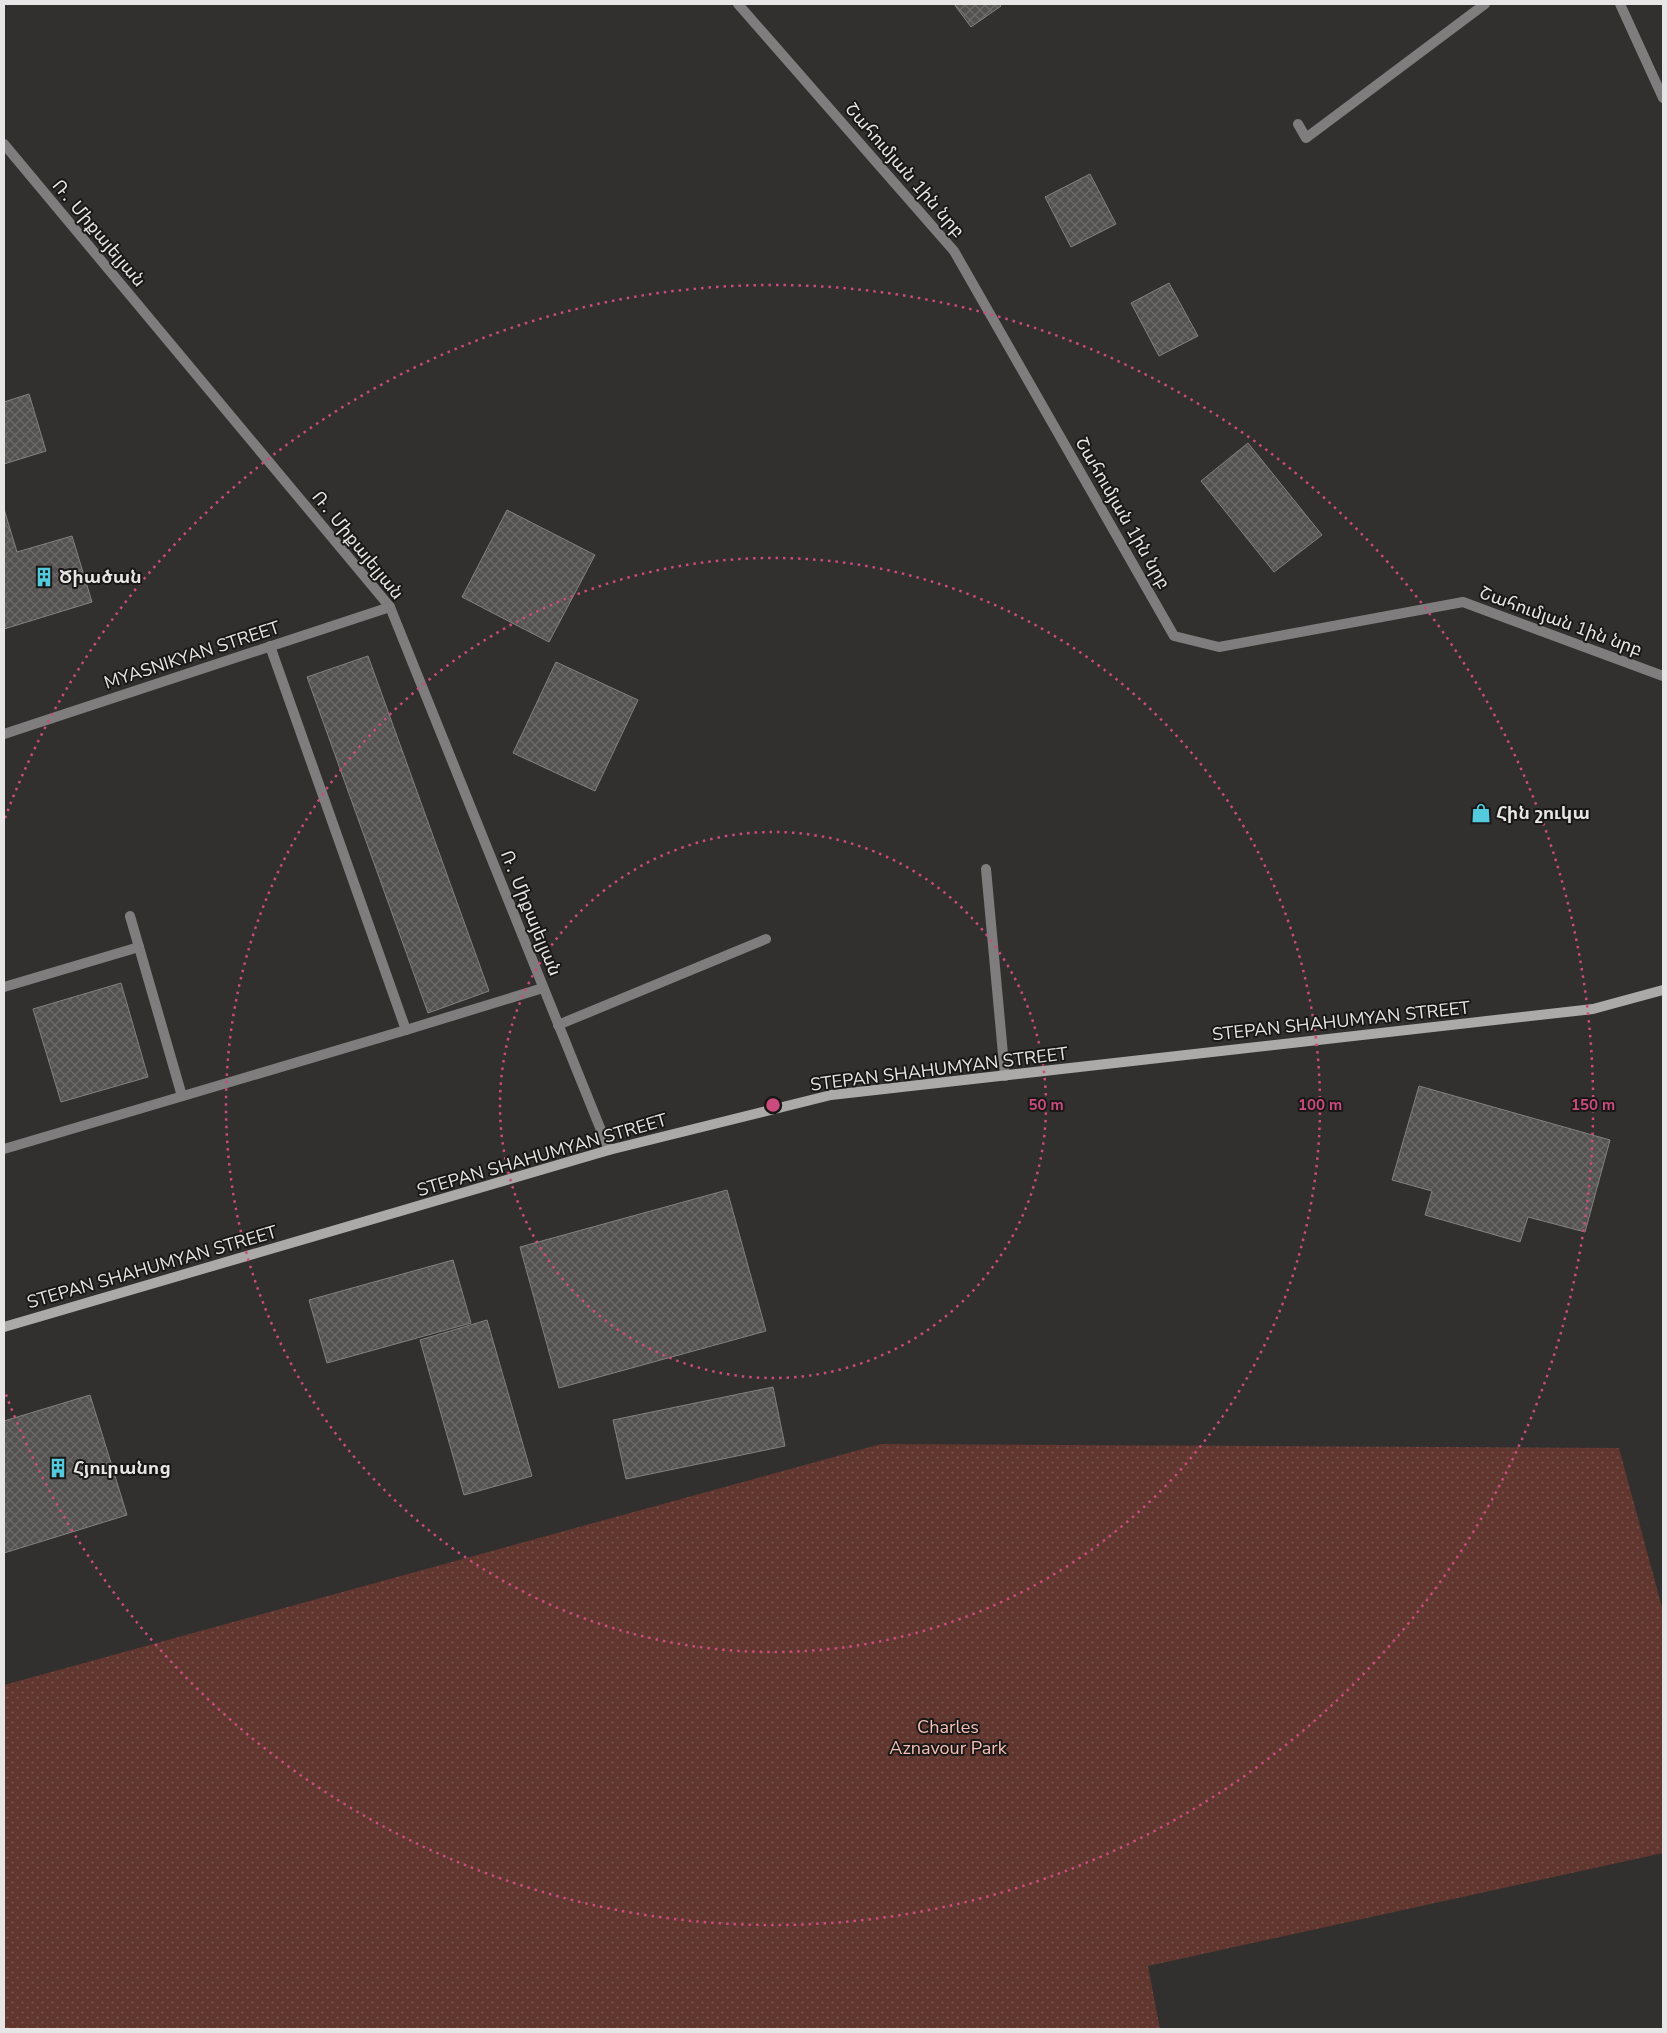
<svg xmlns="http://www.w3.org/2000/svg" width="1667" height="2033" viewBox="0 0 1667 2033" font-family="'Nunito Sans','Noto Sans Armenian',sans-serif">
<style>
.park{fill:url(#park-dots)}
.building{fill:url(#building-cross-hatch);stroke:#83807f}
.lines{fill:none;stroke-linecap:round;stroke-linejoin:round}
.lane{stroke:#7f7d7d;stroke-width:10}
.street{stroke:#7f7d7d;stroke-width:10}
.secondary{stroke:#aca9a9;stroke-width:10}
.ring{fill:none;stroke:#cb4b7e;stroke-width:2.5;stroke-dasharray:2.5 5}
.labels{text-anchor:middle;dominant-baseline:central;stroke-width:4;stroke-linejoin:round;paint-order:stroke}
.street-label{font-size:18px;fill:#e7e5e5;stroke:#191817}
.poi-label{font-size:18px;font-weight:bold;fill:#e7e5e5;stroke:#191817;text-anchor:start}
.park-label{font-size:18px;fill:#f7c1b8;stroke:#191817}
.centre{fill:#cb4b7e;stroke:#191817;stroke-width:2.5}
.ring-label{font-size:15px;text-anchor:middle;font-weight:bold;fill:#cb4b7e;stroke:#191817;stroke-width:4;stroke-linejoin:round;paint-order:stroke}
</style>
<defs>
<pattern id="park-dots" width="8" height="8" patternUnits="userSpaceOnUse" patternTransform="scale(1.25)"><rect width="8" height="8" fill="#60362f"/><path d="M2 2h.1M6 6h.1" fill="none" stroke="#77534d" stroke-width="1.8" stroke-linecap="round"/></pattern>
<pattern id="building-cross-hatch" width="8" height="8" patternUnits="userSpaceOnUse" patternTransform="scale(1.25)"><rect width="8" height="8" fill="#545151"/><path d="M0 0l8 8M0 8l8-8" fill="none" stroke="#6d6a6a"/></pattern>
</defs>
<rect width="100%" height="100%" fill="#322f2f"/>
<polygon class="park" points="881,1444 1619,1448 1663,1611 1663,1853 1148,1966 1160,2029 4,2029 4,1685"/>
<g class="building">
<polygon points="954,4 999,4 1001,6 971,27"/>
<polygon points="1090,174 1116,224 1071,247 1045,197"/>
<polygon points="1169,283 1198,336 1159,356 1131,303"/>
<polygon points="29,394 46,451 4,464 4,402"/>
<polygon points="1248,443 1322,535 1274,572 1201,481"/>
<polygon points="4,509 17,552 72,536 92,602 4,629"/>
<polygon points="507,510 595,555 549,642 462,597"/>
<polygon points="368,656 489,991 428,1013 307,677"/>
<polygon points="556,662 638,700 595,791 513,753"/>
<polygon points="121,983 148,1077 61,1102 33,1009"/>
<polygon points="1419,1086 1610,1140 1585,1232 1528,1217 1520,1242 1425,1215 1432,1191 1392,1180"/>
<polygon points="727,1190 766,1331 559,1388 520,1247"/>
<polygon points="453,1260 471,1323 327,1363 309,1300"/>
<polygon points="487,1320 532,1476 464,1495 420,1340"/>
<polygon points="773,1387 785,1446 626,1479 613,1420"/>
<polygon points="90,1395 127,1515 4,1553 4,1421"/>
</g>
<g class="lines">
<g class="lane">
<polyline points="1620,4 1663,98"/>
<polyline points="1298,124 1306,138 1485,4"/>
<polyline points="270,646 406,1030"/>
<polyline points="986,869 1005,1076"/>
<polyline points="130,916 182,1096"/>
<polyline points="4,987 139,947"/>
<polyline points="558,1025 766,939"/>
</g>
<g class="street">
<polyline points="738,4 954,251 1174,636 1219,647 1463,602 1663,676"/>
<polyline points="4,144 390,607 609,1150"/>
<polyline points="4,734 390,607"/>
<polyline points="4,1149 406,1030 543,988"/>
</g>
<polyline class="secondary" points="4,1327 609,1150 831,1095 1593,1009 1663,990"/>
</g>
<g class="ring">
<circle cx="773" cy="1105" r="273"/>
<circle cx="773" cy="1105" r="547"/>
<path d="M5 818A820 820 0 1 1 5 1392"/>
</g>
<defs>
<symbol id="building-bare" viewBox="-9 -9 18 18"><path d="M-4-6H4V6H1V3H-1V6H-4ZM-2.5-4.3h1.7v1.8h-1.7ZM.8-4.3h1.7v1.8H.8ZM-2.5-1h1.7V.8h-1.7ZM.8-1h1.7V.8H.8Z" fill="#54cadd" stroke="#191817" stroke-width="2.5" paint-order="stroke"/></symbol>
<symbol id="shop-bare" viewBox="-9 -9 18 18"><path d="M-5-2.5h2.3a2.7 3.5 0 0 1 5.4 0H5L5.5 6h-11ZM-1.5-2.5h3a1.5 2.3 0 0 0-3 0Z" fill="#54cadd" stroke="#191817" stroke-width="2.5" paint-order="stroke"/></symbol>
</defs>
<g fill-rule="evenodd">
<use href="#building-bare" x="30" y="563" width="28" height="28"/>
<use href="#shop-bare" x="1467" y="799" width="28" height="28"/>
<use href="#building-bare" x="44" y="1454" width="28" height="28"/>
</g>
<g class="labels">
<g class="street-label">
<text transform="translate(905 170) rotate(49)">Շահումյան 1ին նրբ</text>
<text transform="translate(99 233) rotate(50)">Ռ․ Միքայելյան</text>
<text transform="translate(1123 513) rotate(60)">Շահումյան 1ին նրբ</text>
<text transform="translate(358 545) rotate(51)">Ռ․ Միքայելյան</text>
<text transform="translate(1561 621) rotate(20)">Շահումյան 1ին նրբ</text>
<text transform="translate(192 655) rotate(-18)">MYASNIKYAN STREET</text>
<text transform="translate(531 913) rotate(68)">Ռ․ Միքայելյան</text>
<text transform="translate(1341 1021) rotate(-6)">STEPAN SHAHUMYAN STREET</text>
<text transform="translate(939 1069) rotate(-7)">STEPAN SHAHUMYAN STREET</text>
<text transform="translate(542 1155) rotate(-16)">STEPAN SHAHUMYAN STREET</text>
<text transform="translate(152 1267) rotate(-16)">STEPAN SHAHUMYAN STREET</text>
</g>
<g class="poi-label">
<text x="59" y="577">Ծիածան</text>
<text x="1496" y="813">Հին շուկա</text>
<text x="73" y="1468">Հյուրանոց</text>
</g>
<g class="park-label">
<text x="948" y="1727">Charles<tspan x="948" dy="21">Aznavour Park</tspan></text>
</g>
</g>
<circle cx="773" cy="1105" r="8" class="centre"/>
<g class="ring-label">
<text x="1046" y="1110">50 m</text>
<text x="1320" y="1110">100 m</text>
<text x="1593" y="1110">150 m</text>
</g>
<rect width="1667" height="2033" fill="none" stroke="#e7e5e5" stroke-width="10"/>
</svg>
